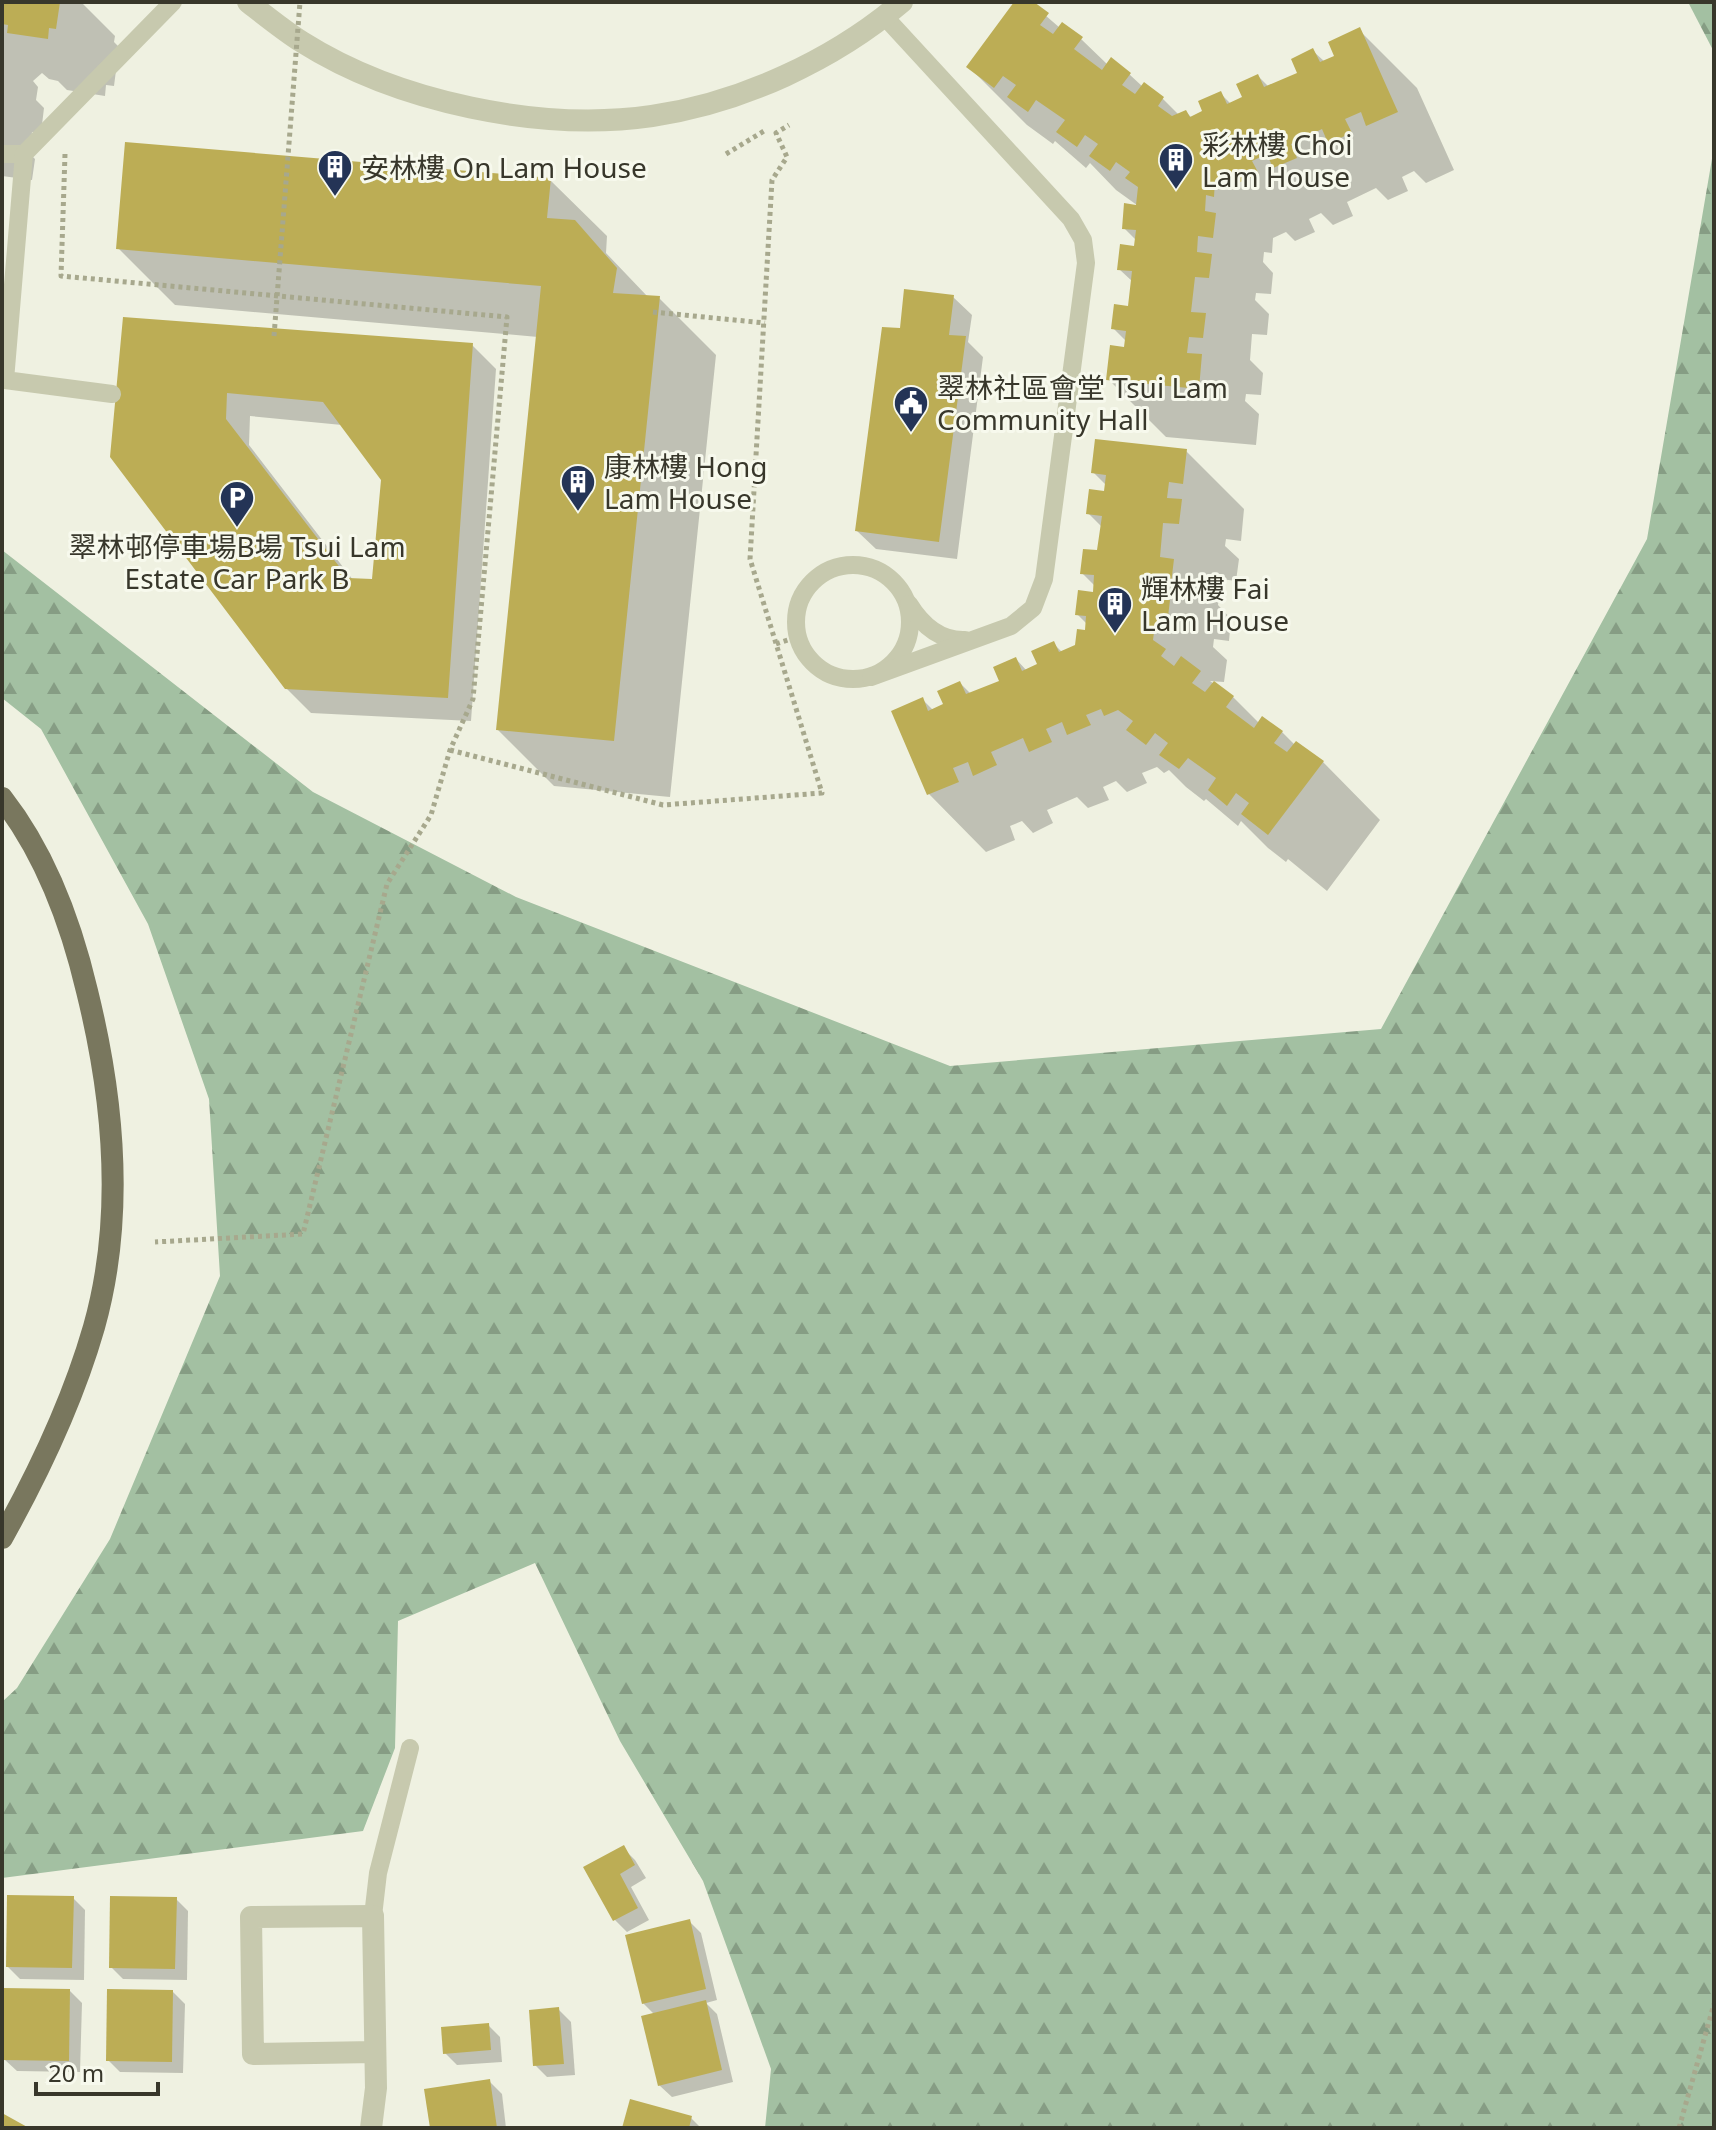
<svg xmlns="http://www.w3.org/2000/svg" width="1716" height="2130" viewBox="0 0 1716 2130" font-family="'Noto Sans','Noto Sans TC',sans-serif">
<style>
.forest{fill:url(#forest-firs)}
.shadow{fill:#0003;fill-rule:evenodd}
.building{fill:#bcad55;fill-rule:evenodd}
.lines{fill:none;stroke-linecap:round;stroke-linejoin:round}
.path{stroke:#a7a88d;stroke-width:5;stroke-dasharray:4 4;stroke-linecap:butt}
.service{stroke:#c7c9ae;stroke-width:18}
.minor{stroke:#c7c9ae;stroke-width:22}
.tertiary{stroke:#c7c9ae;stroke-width:22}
.primary{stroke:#79775e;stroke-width:22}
.path-bridge{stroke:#a7a88d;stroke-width:5;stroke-dasharray:4 4;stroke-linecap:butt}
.labels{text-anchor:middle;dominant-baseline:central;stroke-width:6;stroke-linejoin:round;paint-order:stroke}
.poi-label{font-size:28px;fill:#38372b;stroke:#f7f9ed;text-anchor:start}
</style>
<defs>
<pattern id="forest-firs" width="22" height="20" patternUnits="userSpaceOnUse" patternTransform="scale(2)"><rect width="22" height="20" fill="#a3c0a2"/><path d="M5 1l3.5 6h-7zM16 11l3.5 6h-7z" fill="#869d84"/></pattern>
</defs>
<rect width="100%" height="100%" fill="#eff1e1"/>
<g class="forest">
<polygon points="1688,2 1714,2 1714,52"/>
<polygon points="1714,147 1714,2128 765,2128 771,2069 703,1881 620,1741 535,1563 398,1621 395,1748 363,1831 2,1878 2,1702 17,1688 110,1539 220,1276 209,1099 148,924 41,729 2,698 2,550 313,792 516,897 950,1066 1381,1029 1647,539"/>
</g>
<g class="shadow">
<polygon points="2,2 81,2 115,36 114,42 119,47 114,86 106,85 105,96 67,90 58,81 49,79 42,73 33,81 38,87 36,100 44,108 41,133 32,132 30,154 35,159 32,180 2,176"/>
<polygon points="1017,2 1030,2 1060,28 1081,39 1108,65 1129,74 1143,87 1145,85 1163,99 1179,115 1186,112 1192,118 1205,112 1220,93 1231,104 1244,98 1258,76 1269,87 1299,74 1313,51 1325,62 1337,57 1359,30 1417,88 1454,170 1426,183 1414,171 1402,177 1408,191 1388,200 1376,188 1347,202 1353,216 1333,225 1321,213 1309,219 1315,232 1295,241 1286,232 1273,238 1272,253 1264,252 1263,262 1273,273 1271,294 1256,293 1255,300 1269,314 1267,335 1252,334 1250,360 1263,373 1261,395 1246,394 1245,401 1259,414 1256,445 1166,437 1108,379 1126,349 1127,342 1113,328 1130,308 1133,282 1119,269 1136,248 1137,241 1124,228 1141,208 1116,190 1090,163 1086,168 1055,141 1053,144 1027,125 969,67"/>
<polygon points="550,180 607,236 606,253 648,297 659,298 716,355 670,797 554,786 498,730 538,337 175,305 118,248"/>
<polygon points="953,297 972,315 968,342 983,357 957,559 876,549 857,531 901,331"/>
<path d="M124,319L472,345L496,369L471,721L311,713L286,688ZM250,416L342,425L383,479L374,581L353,580L249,445Z"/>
<polygon points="1186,451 1244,509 1241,541 1226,539 1225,546 1239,559 1236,581 1221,579 1218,605 1231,619 1229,641 1214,639 1213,647 1227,660 1224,682 1210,681 1233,697 1260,724 1282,732 1295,745 1323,762 1380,820 1327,891 1288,859 1286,862 1268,848 1241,821 1238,826 1206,799 1204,801 1186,787 1169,770 1164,773 1157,767 1142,773 1147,783 1127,792 1116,781 1103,787 1109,800 1088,808 1077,797 1047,810 1053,823 1033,833 1022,821 1010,826 1015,840 986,852 929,794 922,699 934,711 946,705 960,683 971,694 1002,682 1016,659 1027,671 1039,665 1054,644 1063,653 1077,646 1086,632 1087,624 1077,614 1094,594 1095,586 1082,573 1099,553 1102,527 1088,513 1106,493 1107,486 1093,472"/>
<polygon points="623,1848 635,1860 646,1878 631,1887 649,1920 627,1932 615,1920 586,1868"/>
<polygon points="73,1898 85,1910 84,1980 20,1979 8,1967"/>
<polygon points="176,1899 188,1911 187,1980 123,1979 111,1967"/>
<polygon points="689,1921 701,1933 717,2000 706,2003 717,2014 733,2082 672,2097 659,2085 654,2014 643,2003"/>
<polygon points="70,1991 82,2003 80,2072 17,2071 4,2059"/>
<polygon points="173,1992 185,2004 183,2073 120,2072 108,2060"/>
<polygon points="558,2009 571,2022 575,2075 547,2077 535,2065"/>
<polygon points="488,2025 500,2037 502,2062 457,2065 445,2053"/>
<polygon points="490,2082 502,2094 506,2128 432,2128"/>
<polygon points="691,2118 701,2128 625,2128"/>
</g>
<g class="building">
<polygon points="2,2 60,2 56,29 49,28 48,39 7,33 8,25 2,24"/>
<polygon points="1014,2 1034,2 1049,13 1040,25 1053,34 1062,22 1083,37 1074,49 1102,70 1111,57 1131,73 1122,85 1135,94 1144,82 1164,97 1158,106 1172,116 1186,110 1190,117 1202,111 1198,101 1221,91 1227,104 1242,97 1236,84 1258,74 1264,87 1297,73 1291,59 1313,48 1320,62 1334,56 1328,42 1360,27 1398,112 1366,126 1361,112 1345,119 1352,133 1328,143 1322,129 1291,144 1297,158 1273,168 1267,154 1252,161 1259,174 1236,184 1231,174 1215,180 1214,197 1206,195 1205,211 1216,213 1213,238 1198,236 1197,252 1212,254 1209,278 1195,277 1191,312 1206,313 1203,338 1189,337 1187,353 1202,354 1199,389 1106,380 1110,345 1124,347 1126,331 1111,329 1114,304 1128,306 1132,271 1117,270 1120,244 1134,246 1136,230 1122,229 1124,203 1136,205 1138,187 1125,178 1130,172 1116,162 1110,171 1089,156 1098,144 1085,135 1077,147 1056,132 1065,120 1036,100 1028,112 1007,97 1016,85 1003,76 994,88 966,67"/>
<polygon points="125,142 551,178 547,218 575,220 617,268 613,293 660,296 614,741 496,730 541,286 116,249"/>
<polygon points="904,289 954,295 949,335 966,336 939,542 855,531 882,327 900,328"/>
<path d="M123,317L473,343L448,698L285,689L110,457ZM227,393L323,402L381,480L372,579L348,578L226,419Z"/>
<polygon points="1095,439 1187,449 1183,484 1169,482 1167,498 1182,499 1179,524 1163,523 1160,557 1174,559 1171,584 1157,582 1155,598 1170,600 1167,625 1155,624 1153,640 1166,649 1161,656 1174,666 1181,656 1201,671 1192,683 1205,692 1214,681 1234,696 1226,707 1254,728 1262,716 1283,731 1274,743 1287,752 1296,741 1324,761 1268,835 1241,814 1249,803 1236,793 1227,806 1208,790 1216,778 1188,758 1179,769 1159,755 1168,743 1155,733 1146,745 1126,730 1133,721 1118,710 1104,716 1101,709 1086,715 1091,725 1067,735 1062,722 1046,729 1052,742 1029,752 1023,738 991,752 997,765 973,776 968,762 953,768 959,782 927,795 891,711 923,697 928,711 943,704 937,691 960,681 966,694 999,681 993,667 1016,657 1022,671 1037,664 1031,651 1054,641 1059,652 1075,645 1077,629 1085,630 1086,616 1075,615 1078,590 1093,592 1094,575 1080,574 1083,549 1097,550 1102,516 1086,514 1089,489 1104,491 1106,475 1091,473"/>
<polygon points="624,1845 635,1865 620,1874 638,1908 613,1921 583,1867"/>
<polygon points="7,1895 74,1896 72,1968 6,1967"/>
<polygon points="110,1896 177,1897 175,1969 109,1968"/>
<polygon points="690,1919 706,1989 642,2004 625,1935"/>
<polygon points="3,1988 70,1989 69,2061 3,2060"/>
<polygon points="107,1989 173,1990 172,2062 106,2061"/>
<polygon points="706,2000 722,2070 658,2086 641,2016"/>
<polygon points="559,2007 564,2064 533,2066 529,2010"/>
<polygon points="489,2023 491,2050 443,2054 441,2027"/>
<polygon points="490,2079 497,2128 430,2128 424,2089"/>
<polygon points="630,2099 692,2116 689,2128 622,2128"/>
<polygon points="2,2113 29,2128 2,2128"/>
</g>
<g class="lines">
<g class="path">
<polyline points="65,154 61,276 507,317 473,699 450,750 431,815 387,884 303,1234 155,1242"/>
<polyline points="726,154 764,131"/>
<polyline points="653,312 765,323"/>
<polyline points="776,644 797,637"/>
<polyline points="450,750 663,805 822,793 750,559 772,180 787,157 776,133 789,125"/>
<polyline points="1679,2128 1714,2004"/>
</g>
<g class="service">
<polyline points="2,154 24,154"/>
<polyline points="112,394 5,380 24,154 173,2"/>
<circle cx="853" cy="622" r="57"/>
<path d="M909,604C922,625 940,641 965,640"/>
<polyline points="871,677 1011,626 1033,608 1044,579 1086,263 1083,240 1071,219 885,17"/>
<polyline points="373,1916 378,1873 410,1748"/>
</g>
<polyline class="minor" points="371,2128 376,2088 373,1916 251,1917 253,2054 375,2052"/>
<path class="tertiary" d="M248,2C266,16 283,30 302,42C397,102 540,132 652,116C741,103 834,60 902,2"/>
<path class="primary" d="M2,798C45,853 71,923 87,991C114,1100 125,1217 94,1327C73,1400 39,1472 2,1538"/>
<polyline class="path-bridge" points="274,336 300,2"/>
</g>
<defs>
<symbol id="building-pin" viewBox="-11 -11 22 30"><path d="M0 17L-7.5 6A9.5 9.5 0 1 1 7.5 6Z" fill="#243456" stroke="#f7f9ed"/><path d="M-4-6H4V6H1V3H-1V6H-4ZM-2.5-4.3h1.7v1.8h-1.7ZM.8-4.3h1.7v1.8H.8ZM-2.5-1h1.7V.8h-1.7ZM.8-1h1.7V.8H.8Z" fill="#fff"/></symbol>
<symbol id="civic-pin" viewBox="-11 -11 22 30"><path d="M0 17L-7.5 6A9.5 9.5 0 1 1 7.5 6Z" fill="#243456" stroke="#f7f9ed"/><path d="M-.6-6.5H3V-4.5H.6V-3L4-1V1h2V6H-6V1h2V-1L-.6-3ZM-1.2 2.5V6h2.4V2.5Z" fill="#fff"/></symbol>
<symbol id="parking-pin" viewBox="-11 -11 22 30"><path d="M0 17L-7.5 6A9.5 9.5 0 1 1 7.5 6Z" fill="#243456" stroke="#f7f9ed"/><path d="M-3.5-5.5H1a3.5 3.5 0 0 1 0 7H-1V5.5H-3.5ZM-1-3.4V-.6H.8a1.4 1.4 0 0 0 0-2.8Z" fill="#fff"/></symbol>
</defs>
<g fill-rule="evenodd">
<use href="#building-pin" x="1156" y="140" width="40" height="54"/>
<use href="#building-pin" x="315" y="147" width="40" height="54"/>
<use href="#civic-pin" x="891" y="383" width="40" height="54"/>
<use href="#building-pin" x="558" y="462" width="40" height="54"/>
<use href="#parking-pin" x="217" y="478" width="40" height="54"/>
<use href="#building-pin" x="1095" y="584" width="40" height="54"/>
</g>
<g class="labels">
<g class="poi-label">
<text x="1202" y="144">彩林樓 Choi<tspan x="1202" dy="32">Lam House</tspan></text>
<text x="361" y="167">安林樓 On Lam House</text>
<text x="937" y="387">翠林社區會堂 Tsui Lam<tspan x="937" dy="32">Community Hall</tspan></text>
<text x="604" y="466">康林樓 Hong<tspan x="604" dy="32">Lam House</tspan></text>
<text x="237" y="546" text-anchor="middle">翠林邨停車場B場 Tsui Lam<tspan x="237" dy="32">Estate Car Park B</tspan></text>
<text x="1141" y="588">輝林樓 Fai<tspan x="1141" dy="32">Lam House</tspan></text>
</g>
</g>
<rect width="1716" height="2130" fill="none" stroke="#38372b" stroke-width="8"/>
<path d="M36 2082v12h122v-12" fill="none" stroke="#38372b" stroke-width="4"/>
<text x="48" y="2082" font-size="24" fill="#38372b" stroke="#f7f9ed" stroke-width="6" paint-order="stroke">20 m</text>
</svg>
